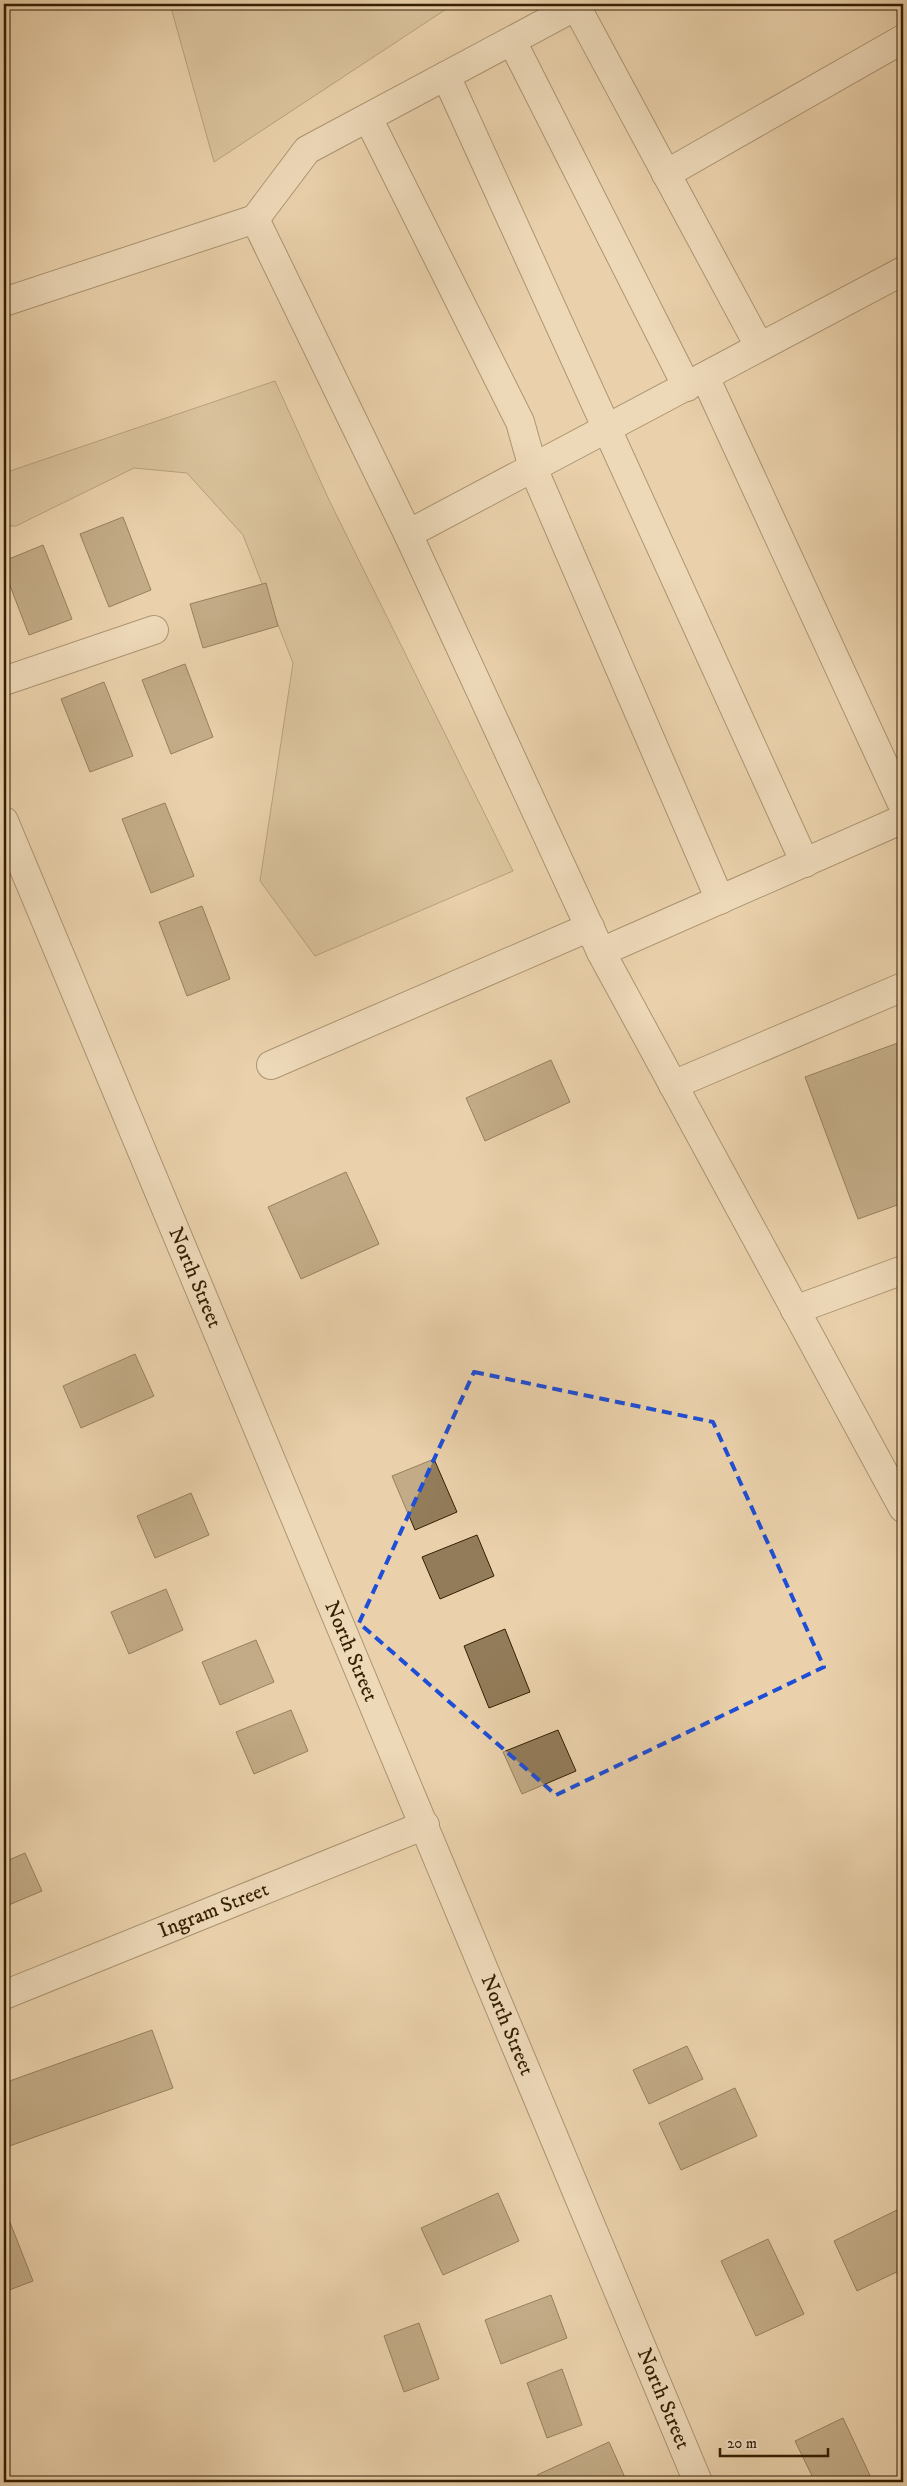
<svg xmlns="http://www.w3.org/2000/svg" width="907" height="2486" viewBox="0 0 907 2486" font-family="'IM FELL DW Pica',serif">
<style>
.green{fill:#cbb38e;stroke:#806948}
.building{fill:#937c5a;stroke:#341f02}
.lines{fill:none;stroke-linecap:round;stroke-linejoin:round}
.minor-casing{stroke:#624c2c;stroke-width:30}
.minor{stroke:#f1e1c8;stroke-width:28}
.marked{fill:none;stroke:#1d4ed8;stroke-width:4;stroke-dasharray:10 6;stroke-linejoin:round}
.labels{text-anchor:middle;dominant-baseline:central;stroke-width:4.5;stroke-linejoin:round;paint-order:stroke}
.street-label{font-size:21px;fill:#341f02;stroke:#f1e1c8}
</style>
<rect width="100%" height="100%" fill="#ead1ab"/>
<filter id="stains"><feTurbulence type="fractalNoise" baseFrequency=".004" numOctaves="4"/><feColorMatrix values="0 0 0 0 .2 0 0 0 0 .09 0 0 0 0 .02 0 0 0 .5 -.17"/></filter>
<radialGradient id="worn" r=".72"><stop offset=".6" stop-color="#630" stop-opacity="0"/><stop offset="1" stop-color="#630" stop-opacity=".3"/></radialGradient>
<g class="green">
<polygon points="170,4 454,4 214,162"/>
<polygon points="275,381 329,500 513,871 315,956 260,881 293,663 243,535 187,473 134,468 16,526 4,526 4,473"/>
</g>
<g class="building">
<polygon points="123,517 151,590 109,607 80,534"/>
<polygon points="43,545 72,619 29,635 4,570 4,561"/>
<polygon points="266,583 278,626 203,648 190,604"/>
<polygon points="185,664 213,737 171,754 142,680"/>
<polygon points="104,682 133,756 90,772 61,699"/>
<polygon points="165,803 194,876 151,893 122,819"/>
<polygon points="202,906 230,979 187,996 159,922"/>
<polygon points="903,1041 903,1203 858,1219 805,1077"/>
<polygon points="551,1060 570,1102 485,1141 466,1098"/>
<polygon points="346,1172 379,1244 301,1279 268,1207"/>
<polygon points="135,1354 154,1396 81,1428 63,1386"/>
<polygon points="434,1459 457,1512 415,1530 392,1476"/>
<polygon points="191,1493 209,1535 155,1558 137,1516"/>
<polygon points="477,1535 494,1576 440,1599 422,1557"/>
<polygon points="166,1589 183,1630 129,1654 111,1612"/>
<polygon points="505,1629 530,1692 489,1708 464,1646"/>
<polygon points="256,1640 274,1682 220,1705 202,1662"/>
<polygon points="291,1710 308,1751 254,1774 236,1732"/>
<polygon points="558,1730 576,1771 522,1794 503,1752"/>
<polygon points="25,1853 42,1891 4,1907 4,1862"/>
<polygon points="152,2030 173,2088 4,2148 4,2083"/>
<polygon points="687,2046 703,2079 649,2104 633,2070"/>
<polygon points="735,2088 757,2136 681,2170 659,2123"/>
<polygon points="498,2193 519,2241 443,2275 421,2228"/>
<polygon points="4,2207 33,2281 4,2292"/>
<polygon points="903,2207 903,2269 857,2291 834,2241"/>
<polygon points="768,2239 804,2314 756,2336 721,2261"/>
<polygon points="551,2295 567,2338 501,2364 485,2320"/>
<polygon points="419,2323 439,2379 404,2392 384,2336"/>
<polygon points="562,2369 582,2425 547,2438 527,2383"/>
<polygon points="843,2418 873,2482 815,2482 795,2441"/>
<polygon points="609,2442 627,2482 541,2482 537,2475"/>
</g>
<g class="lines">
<defs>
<g id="minor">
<polyline points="576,6 759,346"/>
<polyline points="512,41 687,387"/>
<polyline points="446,76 805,863"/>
<polyline points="368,118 520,422 533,468 720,900"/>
<polyline points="666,174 903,39"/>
<polyline points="255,219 307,150 580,4"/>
<polyline points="4,302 255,219 408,534 601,952 903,1508"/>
<polyline points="705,377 903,806"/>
<polyline points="408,534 903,271"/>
<polyline points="4,681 154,630"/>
<path id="s1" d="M4,821L698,2482"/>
<polyline points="601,952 903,819"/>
<polyline points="271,1065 590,927"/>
<polyline points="673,1085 903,987"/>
<polyline points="795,1310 903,1270"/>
<path id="s2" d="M4,1995L425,1825"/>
</g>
</defs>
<use href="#minor" class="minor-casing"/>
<use href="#minor" class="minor"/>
</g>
<path d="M0 0H907V2486H0ZM474,1372L713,1422L824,1667L556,1795L359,1623Z" fill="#ead1ab" fill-opacity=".55" fill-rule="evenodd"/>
<path class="marked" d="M474,1372L713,1422L824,1667L556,1795L359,1623Z"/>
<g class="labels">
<g class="street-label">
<text stroke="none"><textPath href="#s1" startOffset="495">North Street</textPath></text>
<text stroke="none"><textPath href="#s1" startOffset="900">North Street</textPath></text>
<text stroke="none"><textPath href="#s2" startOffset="226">Ingram Street</textPath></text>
<text stroke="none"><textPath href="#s1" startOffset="1305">North Street</textPath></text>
<text stroke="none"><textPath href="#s1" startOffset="1710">North Street</textPath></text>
</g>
</g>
<rect width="907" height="2486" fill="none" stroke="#ead1ab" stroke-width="20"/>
<rect x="5" y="5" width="897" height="2476" fill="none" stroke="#341f02" stroke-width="2.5"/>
<rect x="10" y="10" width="887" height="2466" fill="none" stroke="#341f02"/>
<path d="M720 2448v8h108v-8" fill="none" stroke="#341f02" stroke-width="2.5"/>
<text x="727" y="2448" font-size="15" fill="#341f02" stroke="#f1e1c8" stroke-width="4" paint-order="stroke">20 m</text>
<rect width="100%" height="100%" filter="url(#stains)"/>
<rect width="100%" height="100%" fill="url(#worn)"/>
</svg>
